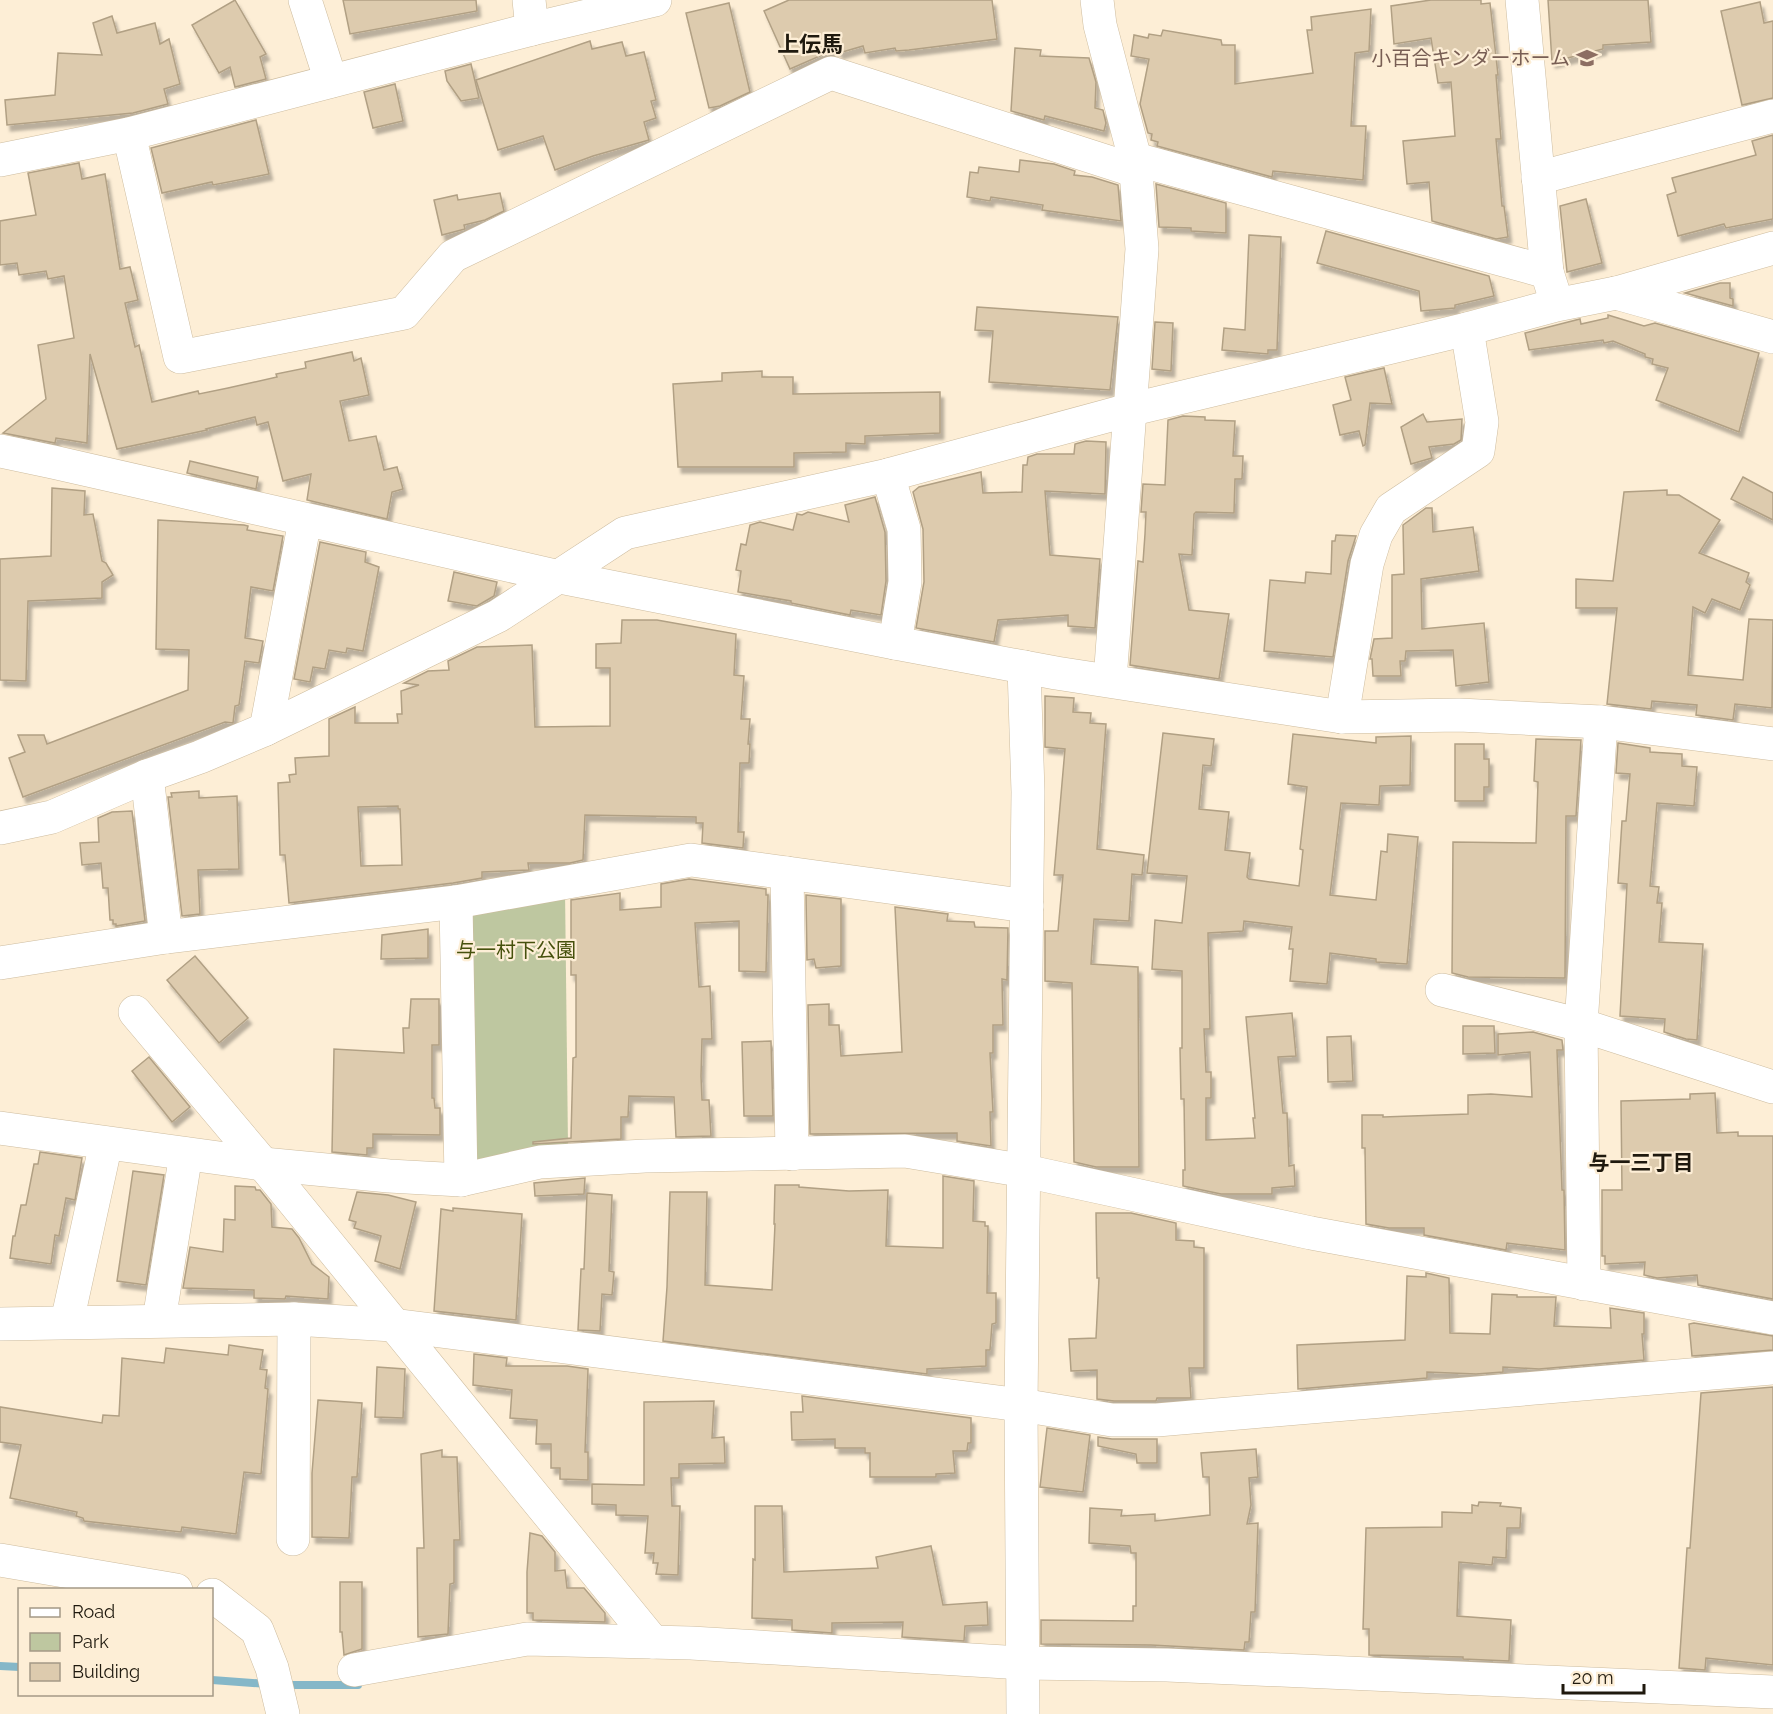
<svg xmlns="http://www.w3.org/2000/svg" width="1773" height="1714" viewBox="0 0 1773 1714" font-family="Raleway,'Noto Sans JP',sans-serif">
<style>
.green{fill:#bec7a0}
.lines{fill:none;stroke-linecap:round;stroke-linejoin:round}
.stream{stroke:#85b7c8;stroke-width:8}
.building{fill:#ddcbae;stroke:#b1a084;stroke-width:1.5;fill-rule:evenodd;filter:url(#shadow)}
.minor-casing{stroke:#cdbc9f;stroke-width:34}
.minor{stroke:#fff;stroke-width:33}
.labels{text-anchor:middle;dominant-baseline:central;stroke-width:4.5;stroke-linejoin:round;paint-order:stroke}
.education-label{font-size:20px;fill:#785e54;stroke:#fdeed6;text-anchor:end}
.park-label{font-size:20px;fill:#46510d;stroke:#fdeed6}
.neighbourhood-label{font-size:21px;font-weight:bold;fill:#1f190e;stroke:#fdeed6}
.quarter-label{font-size:22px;font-weight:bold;fill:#1f190e;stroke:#fdeed6}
</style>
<defs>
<filter id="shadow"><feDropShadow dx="3.5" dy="6" stdDeviation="1.5" flood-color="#0004"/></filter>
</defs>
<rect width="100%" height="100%" fill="#fdeed6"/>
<polygon class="green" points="565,890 568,1146 472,1160 466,909"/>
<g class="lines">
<g class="stream">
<polyline points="0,1666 20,1667"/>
<polyline points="212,1680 268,1684"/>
<polyline points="284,1685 358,1685"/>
</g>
</g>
<g class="building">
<polygon points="235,0 266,54 260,57 266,79 235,87 230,67 219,73 192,25"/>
<polygon points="343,0 476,0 477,11 350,34"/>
<polygon points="789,0 992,0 997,39 909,50 896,51 895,48 865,53 863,46 839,53 838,48 790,69 764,11"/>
<polygon points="1431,0 1481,0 1481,4 1490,3 1498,75 1496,75 1501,139 1496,139 1502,206 1504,206 1508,237 1496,239 1432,221 1429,182 1407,184 1403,141 1455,136 1451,82 1438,83 1431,38 1394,44 1391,6"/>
<polygon points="1548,0 1648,0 1651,42 1603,45 1603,49 1552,62"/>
<polygon points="1760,2 1764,23 1773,21 1773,98 1742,105 1721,11"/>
<polygon points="729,3 750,92 720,106 709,108 686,13"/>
<polygon points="1371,9 1369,51 1355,53 1351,126 1366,126 1363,180 1273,171 1272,177 1157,146 1158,142 1151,140 1152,134 1148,133 1140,104 1149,59 1131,56 1134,35 1148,38 1149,34 1161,36 1163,30 1221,40 1222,45 1235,45 1235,84 1313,73 1307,30 1312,30 1311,17"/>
<polygon points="112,16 117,33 155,23 160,44 169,39 180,84 164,89 168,104 133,113 7,125 5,100 55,95 58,53 102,55 93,23"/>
<polygon points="590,41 592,49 622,42 626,56 644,52 656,100 651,101 656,118 644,122 649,140 593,156 555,170 543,136 498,150 476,80"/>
<polygon points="1015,48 1041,50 1040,56 1089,58 1096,82 1095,108 1103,110 1106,123 1104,131 1045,116 1044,120 1011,111"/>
<polygon points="471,64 479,98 461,101 447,81 445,71"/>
<polygon points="395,84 403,121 373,128 364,92"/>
<polygon points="256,120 269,174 213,185 212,182 162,193 151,148"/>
<polygon points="1773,135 1773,219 1726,228 1724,224 1678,236 1667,195 1676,192 1672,178 1756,155 1752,141"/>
<polygon points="1020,160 1054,164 1075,171 1074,175 1092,177 1118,185 1121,221 1042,210 1043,205 991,197 990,201 967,197 970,172 978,173 979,167 1019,172"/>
<polygon points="79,163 82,179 105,174 120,269 130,267 138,300 125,303 135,347 139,345 152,402 198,391 199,394 228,388 277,377 276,374 306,368 305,362 352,352 354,361 361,358 369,395 340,401 349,441 376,436 384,470 397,467 403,489 392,492 387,519 307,500 311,474 283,481 268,422 257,425 255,417 206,429 207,430 117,449 90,354 87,443 56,438 55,443 3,433 46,399 38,345 74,338 64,276 48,279 46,271 19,275 17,263 0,265 0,221 36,215 28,173"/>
<polygon points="1156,184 1226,203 1226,233 1191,231 1191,228 1159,227"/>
<polygon points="500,193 504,211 485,220 464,225 465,229 442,235 434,200 457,195 458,200"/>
<polygon points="1586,199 1602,263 1567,272 1560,206"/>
<polygon points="1326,231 1489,276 1494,296 1455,305 1455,308 1421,311 1419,291 1317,263"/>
<polygon points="1249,235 1281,237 1277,350 1268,350 1268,354 1222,350 1224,328 1245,330"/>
<polygon points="1720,283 1730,283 1730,298 1733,299 1733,306 1685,293"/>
<polygon points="977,307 1118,317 1110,390 989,382 993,331 975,330"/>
<polygon points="1608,315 1644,326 1655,323 1759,353 1739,432 1656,400 1668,368 1652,364 1653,359 1645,357 1645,354 1613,341 1604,343 1603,340 1529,350 1525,333 1580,319 1581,324 1608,318"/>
<polygon points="1155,322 1173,323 1171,371 1152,369"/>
<polygon points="1384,368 1392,404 1370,403 1365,445 1363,446 1359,431 1340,435 1333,405 1351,400 1345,377"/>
<polygon points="762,371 762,377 793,377 793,394 940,392 940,433 865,436 865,444 846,443 846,452 794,453 794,467 678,467 673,384 722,381 722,373"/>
<polygon points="1423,414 1427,422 1462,419 1461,440 1454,444 1429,447 1432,458 1411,464 1401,427"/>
<polygon points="1183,416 1205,417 1205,420 1235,421 1233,456 1243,456 1242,479 1235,479 1234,513 1196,512 1194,514 1192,555 1179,554 1189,610 1229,614 1219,679 1130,665 1138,561 1143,562 1145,534 1146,512 1141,512 1143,484 1165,485 1168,420"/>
<polygon points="1086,441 1106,442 1105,494 1045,491 1050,555 1100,559 1095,628 1068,626 1068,615 998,620 994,642 916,628 924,582 923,529 913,492 919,487 981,472 983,493 1022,492 1023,465 1027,465 1028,457 1037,454 1074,454 1075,444"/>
<polygon points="190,461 258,477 256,489 187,473"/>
<polygon points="1743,477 1773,493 1773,520 1731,499"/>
<polygon points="52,488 85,491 84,515 93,514 102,561 106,563 113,575 102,582 102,598 28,601 26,681 0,680 0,559 51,556"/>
<polygon points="1667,490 1667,495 1679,495 1720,520 1699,553 1749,573 1746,582 1750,585 1740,610 1712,599 1705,613 1693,607 1688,675 1743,680 1749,619 1773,620 1772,708 1735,704 1733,720 1696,715 1697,705 1652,701 1651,709 1607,704 1617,608 1576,608 1576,579 1613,581 1624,492"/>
<polygon points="875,497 885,532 886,581 881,615 851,610 850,615 791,603 791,601 738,592 741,571 736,570 741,544 746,545 750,525 760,522 793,530 797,514 802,515 808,512 849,522 845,505"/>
<polygon points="1426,508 1432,508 1433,532 1473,527 1479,571 1421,579 1422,629 1484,623 1489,682 1456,686 1453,650 1406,651 1405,661 1400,661 1401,676 1373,676 1372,659 1370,659 1374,639 1392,638 1392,575 1404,574 1403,525"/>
<polygon points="158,520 244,525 248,526 247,530 283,536 273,591 251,587 245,638 263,641 259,663 245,661 239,705 235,706 233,723 225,722 23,797 9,758 25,752 18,735 44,735 47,744 188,690 189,650 156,649"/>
<polygon points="1336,535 1356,536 1348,561 1333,657 1264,651 1270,580 1305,583 1306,572 1331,574 1332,541 1335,541"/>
<polygon points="320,542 366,552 365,562 379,567 363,651 347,648 346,653 329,650 325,669 313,667 310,682 294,679"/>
<polygon points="454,572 497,582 494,596 477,606 448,601"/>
<path d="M622,620H657L736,634L734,675L744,676L741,719H750L748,744H750L749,763H740L738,832H744L743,848L702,843L703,823H696V817L585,815L583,860L570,863H528L529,870L482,872V878L453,883L289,903L285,855H280L278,783L290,782L289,775L296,774L295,758L329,756V719L355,707V723H398L397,714H402L401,691L419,685L404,683L428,671L449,670L448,661L477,647L532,645L535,727L610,726V668H596V644L621,643ZM398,806V809H400L402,865L361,866L358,807Z"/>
<polygon points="1045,696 1074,698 1073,712 1091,713 1090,723 1106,724 1097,849 1144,855 1142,875 1132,874 1129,921 1094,919 1091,964 1138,967 1139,1167 1096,1167 1074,1162 1072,983 1045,981 1045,931 1058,931 1063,875 1054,875 1065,749 1045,747"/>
<polygon points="1163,733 1214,739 1211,766 1203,765 1199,809 1229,812 1225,850 1250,853 1247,877 1249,879 1299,886 1303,850 1300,849 1307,787 1288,784 1293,734 1376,743 1376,737 1411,736 1410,785 1380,786 1379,805 1341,803 1330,895 1376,900 1381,851 1387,852 1388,834 1418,837 1407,964 1376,962 1376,959 1330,953 1327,984 1290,981 1293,949 1289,949 1292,927 1244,921 1243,931 1208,933 1210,1029 1204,1029 1206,1072 1211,1072 1211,1098 1206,1098 1206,1140 1255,1138 1253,1118 1255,1118 1246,1017 1292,1013 1296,1056 1278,1057 1283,1113 1287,1113 1289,1166 1294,1165 1295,1186 1272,1188 1272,1194 1221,1194 1183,1186 1183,1170 1185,1170 1184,1099 1181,1099 1180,1048 1182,1048 1182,971 1152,969 1155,920 1182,923 1187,876 1147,873"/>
<polygon points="1536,739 1581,740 1576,816 1566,816 1565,978 1468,977 1452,973 1453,842 1536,843 1538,782 1534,781"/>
<polygon points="1618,743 1650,748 1650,752 1682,754 1682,766 1697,767 1694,806 1657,803 1650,886 1659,887 1657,903 1662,903 1659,942 1703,944 1697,1040 1686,1039 1664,1032 1665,1019 1620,1016 1627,884 1618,883 1622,821 1626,821 1630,774 1616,773"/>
<polygon points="1455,744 1484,744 1484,759 1489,759 1489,787 1484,787 1484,801 1455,801"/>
<polygon points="199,791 199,798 237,796 239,869 198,870 200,914 182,916 168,797 172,797 171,793"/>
<polygon points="132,811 145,921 116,926 116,924 113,924 113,920 110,920 108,888 103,888 101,863 82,865 80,843 99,842 98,818 112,812"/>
<polygon points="689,879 766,889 766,895 768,895 766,972 739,971 739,921 695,923 699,987 710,986 712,1039 702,1039 701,1076 702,1100 709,1100 711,1136 676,1137 674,1097 629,1096 628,1117 621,1117 621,1139 533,1144 533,1142 571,1138 573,1058 576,1057 576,975 571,975 571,900 620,893 620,910 661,907 661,884"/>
<polygon points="806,895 841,899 841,966 816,968 814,959 807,960"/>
<polygon points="895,907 948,914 947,921 974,922 975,927 1008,928 1007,980 1002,979 1003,1025 993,1025 993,1053 990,1053 993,1112 990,1112 991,1146 957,1141 957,1133 810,1134 808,1005 829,1004 829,1025 839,1025 841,1056 902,1052"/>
<polygon points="428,929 428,958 381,959 382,935"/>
<polygon points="195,956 248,1018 219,1043 167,980"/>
<polygon points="411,999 439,999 439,1045 432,1045 432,1098 434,1098 435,1108 440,1108 440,1135 373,1134 373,1148 367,1148 367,1155 332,1152 334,1049 404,1053 403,1028 409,1028"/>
<polygon points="1463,1026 1494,1026 1495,1053 1463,1054"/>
<polygon points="1533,1032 1562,1040 1563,1050 1557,1050 1562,1190 1564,1190 1565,1250 1507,1243 1506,1250 1424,1235 1424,1228 1389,1228 1366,1224 1365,1148 1362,1148 1362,1115 1383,1115 1383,1117 1468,1114 1468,1095 1491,1094 1532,1097 1530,1052 1498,1055 1498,1034"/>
<polygon points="1351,1036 1353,1081 1328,1082 1327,1037"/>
<polygon points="771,1041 773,1116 744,1116 742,1042"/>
<polygon points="149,1057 190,1107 172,1122 132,1071"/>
<polygon points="1715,1093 1717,1133 1738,1132 1738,1136 1773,1136 1773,1299 1698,1285 1697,1275 1657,1278 1644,1275 1645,1262 1605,1264 1605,1256 1602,1256 1602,1190 1622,1190 1621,1101 1690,1099 1690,1094"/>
<polygon points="40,1152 82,1158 75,1200 66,1198 59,1236 55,1235 51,1264 10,1258 13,1236 15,1236 21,1205 26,1205 34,1164 38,1164"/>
<polygon points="133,1171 164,1175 146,1285 117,1281"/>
<polygon points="943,1176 974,1181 973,1221 985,1222 985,1226 988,1226 987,1293 996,1293 996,1323 992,1324 990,1350 986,1350 986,1366 927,1369 927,1374 663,1341 667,1287 670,1192 707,1192 705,1285 772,1290 775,1224 774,1224 775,1185 799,1185 799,1187 849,1191 888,1190 886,1246 943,1248"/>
<polygon points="585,1178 584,1194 535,1196 534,1183"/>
<polygon points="235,1186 255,1187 256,1190 260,1190 271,1204 272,1227 292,1229 299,1238 312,1264 329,1277 328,1299 286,1296 285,1299 254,1298 254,1290 183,1288 190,1247 223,1252 224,1219 235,1220"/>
<polygon points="357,1192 388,1195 416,1202 400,1269 375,1261 381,1236 354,1228 356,1222 349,1220"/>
<polygon points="587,1193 612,1195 609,1271 614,1272 612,1295 602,1294 600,1331 578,1330 581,1269 584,1269"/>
<polygon points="453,1208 522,1214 516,1320 434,1311 441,1209 453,1211"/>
<polygon points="1096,1213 1131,1213 1176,1223 1176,1240 1194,1241 1194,1247 1204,1248 1204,1368 1189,1368 1191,1398 1157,1398 1156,1401 1114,1401 1097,1399 1097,1370 1071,1371 1069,1339 1096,1338 1099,1278 1097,1278"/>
<polygon points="1426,1273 1449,1278 1450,1333 1490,1334 1492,1294 1517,1295 1517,1297 1556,1297 1554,1326 1611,1328 1610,1308 1644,1313 1644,1334 1642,1334 1644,1360 1539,1369 1503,1367 1503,1372 1476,1374 1427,1372 1427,1378 1298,1389 1297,1345 1405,1340 1407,1276 1426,1277"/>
<polygon points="1694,1323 1773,1336 1773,1350 1692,1356 1689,1324"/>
<polygon points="229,1345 263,1350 260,1369 267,1370 265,1388 268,1389 261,1474 244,1472 236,1534 182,1527 181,1532 84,1521 83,1518 76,1516 77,1512 10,1498 21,1445 0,1442 0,1407 102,1423 103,1415 119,1416 122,1358 164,1363 166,1348 228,1355"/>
<polygon points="474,1354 507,1358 506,1366 567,1366 588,1369 585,1452 588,1452 588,1480 560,1479 560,1468 551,1468 551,1444 536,1444 537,1420 510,1418 512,1390 473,1385"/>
<polygon points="377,1367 405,1369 403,1418 375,1417"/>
<polygon points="1773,1387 1773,1665 1706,1658 1705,1670 1679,1668 1687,1548 1690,1548 1701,1393"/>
<polygon points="802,1396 971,1418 971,1443 968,1443 967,1451 953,1451 955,1473 936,1474 936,1477 870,1477 870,1453 865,1453 865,1448 835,1448 835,1439 792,1440 791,1412 803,1412"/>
<polygon points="318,1400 362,1403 357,1477 352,1477 349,1538 312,1537 312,1473"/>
<polygon points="714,1401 712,1438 724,1437 725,1463 679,1464 679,1478 671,1478 672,1506 680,1506 678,1575 656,1574 658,1563 653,1563 654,1553 645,1553 648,1516 616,1515 616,1505 592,1504 592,1484 644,1485 644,1402"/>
<polygon points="1047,1428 1090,1435 1083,1492 1040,1487"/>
<polygon points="1098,1437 1112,1439 1157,1439 1157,1463 1137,1463 1136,1454 1098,1446"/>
<polygon points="1256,1449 1258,1477 1249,1478 1251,1505 1247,1524 1258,1523 1255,1612 1251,1612 1249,1642 1245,1642 1244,1650 1151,1645 1041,1644 1041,1620 1133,1621 1133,1606 1136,1606 1136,1553 1131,1553 1130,1546 1089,1543 1090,1508 1122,1510 1121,1516 1155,1514 1155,1521 1210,1515 1209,1477 1203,1477 1201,1453"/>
<polygon points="442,1450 442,1457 457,1457 460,1540 454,1540 454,1583 450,1584 448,1634 418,1637 417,1548 424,1548 421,1454"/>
<polygon points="1479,1502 1501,1503 1500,1506 1521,1508 1520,1528 1507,1528 1506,1558 1493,1557 1492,1565 1459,1562 1457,1616 1511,1620 1509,1661 1463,1659 1463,1657 1369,1655 1369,1629 1363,1629 1366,1528 1442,1527 1442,1512 1472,1513 1472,1505 1478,1506"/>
<polygon points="755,1506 782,1506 784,1572 878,1568 876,1557 931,1546 943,1605 987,1602 988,1625 965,1626 964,1641 902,1637 903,1622 832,1623 832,1633 792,1630 792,1620 752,1618 753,1559 755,1560"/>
<polygon points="530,1533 542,1536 555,1552 555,1571 565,1570 567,1588 584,1588 605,1613 605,1622 533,1620 533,1613 527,1613 527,1572"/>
<polygon points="340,1582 362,1582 362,1649 344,1655 342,1632 340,1632"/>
</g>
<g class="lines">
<defs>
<g id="minor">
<polyline points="305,0 331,81"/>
<polyline points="529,0 532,29"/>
<polyline points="1097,0 1100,25 1135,159 1142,249 1110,680"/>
<polyline points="1522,0 1547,272 1553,291"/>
<polyline points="129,134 180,357 404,313 453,256 831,73 1136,171"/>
<polyline points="1135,159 1547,272"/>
<polyline points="0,160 129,134 532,29 655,0"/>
<polyline points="1538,178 1773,116"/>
<polyline points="1616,293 1773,337"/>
<polyline points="0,451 53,462 560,577 895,643 1056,673 1342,717 1459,715 1601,722 1773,744"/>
<polyline points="888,475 904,529 905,582 895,643"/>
<polyline points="1342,717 1367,564 1376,535 1391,509 1478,451 1482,422 1467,329"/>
<polyline points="266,729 305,520"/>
<polyline points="147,776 166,937"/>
<polyline points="0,828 52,817 147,776 200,757 266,729 498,616 625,533 888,475 1129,410 1467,329 1556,305 1616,293 1773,248"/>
<polyline points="787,873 1027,906"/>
<polyline points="456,902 461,1180"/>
<polyline points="0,963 166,937 456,902 691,860 787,873 792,1154"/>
<polyline points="1442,990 1581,1025 1773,1087"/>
<polyline points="135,1012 263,1164 653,1642"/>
<polyline points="0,1128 263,1164 389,1176 461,1180 540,1162 645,1156 905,1151 1025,1171 1311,1233 1773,1318"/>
<polyline points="1584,1284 1581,1025 1601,722"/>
<polyline points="159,1320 186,1154"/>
<polyline points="67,1322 106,1143"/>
<polyline points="0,1324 294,1319 393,1325 1021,1405 1112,1420 1157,1420 1773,1368"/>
<polyline points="293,1539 294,1319"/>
<polyline points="0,1560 176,1590"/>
<polyline points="212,1595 257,1630 272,1668 283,1714"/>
<polyline points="354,1670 527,1639 691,1643 1023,1663 1167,1665 1773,1692"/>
<polyline points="1023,1714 1021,1405 1028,792 1024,667"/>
</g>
</defs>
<use href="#minor" class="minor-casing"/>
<use href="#minor" class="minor"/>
</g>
<defs>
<symbol id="school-bare" viewBox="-9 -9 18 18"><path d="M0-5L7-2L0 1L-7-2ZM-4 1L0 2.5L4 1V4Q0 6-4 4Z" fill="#8d6e63" stroke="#fdeed6" stroke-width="2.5" paint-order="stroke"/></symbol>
</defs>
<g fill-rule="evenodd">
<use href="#school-bare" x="1572" y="43" width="30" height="30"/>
</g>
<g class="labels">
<g class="education-label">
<text x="1570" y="58">小百合キンダーホーム</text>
</g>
<g class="park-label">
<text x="516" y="950">与一村下公園</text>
</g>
<g class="neighbourhood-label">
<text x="1641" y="1162">与一三丁目</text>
</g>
<g class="quarter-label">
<text x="810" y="44">上伝馬</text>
</g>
</g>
<rect x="18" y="1588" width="195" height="108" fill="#fdeed6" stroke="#a49986" stroke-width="1.5"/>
<rect x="30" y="1608" width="30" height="9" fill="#ffffff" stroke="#a49986" stroke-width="1.5"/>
<text x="72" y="1618" font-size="18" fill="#1f190e">Road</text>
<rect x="30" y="1633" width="30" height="18" fill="#bec7a0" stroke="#a49986" stroke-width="1.5"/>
<text x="72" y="1648" font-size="18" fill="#1f190e">Park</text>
<rect x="30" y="1663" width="30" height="18" fill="#ddcbae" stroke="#a49986" stroke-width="1.5"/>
<text x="72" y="1678" font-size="18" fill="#1f190e">Building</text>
<path d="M1563 1684v9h81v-9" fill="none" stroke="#1f190e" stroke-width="3"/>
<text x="1572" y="1684" font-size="18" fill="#1f190e" stroke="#fdeed6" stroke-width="4.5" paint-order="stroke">20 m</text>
</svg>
